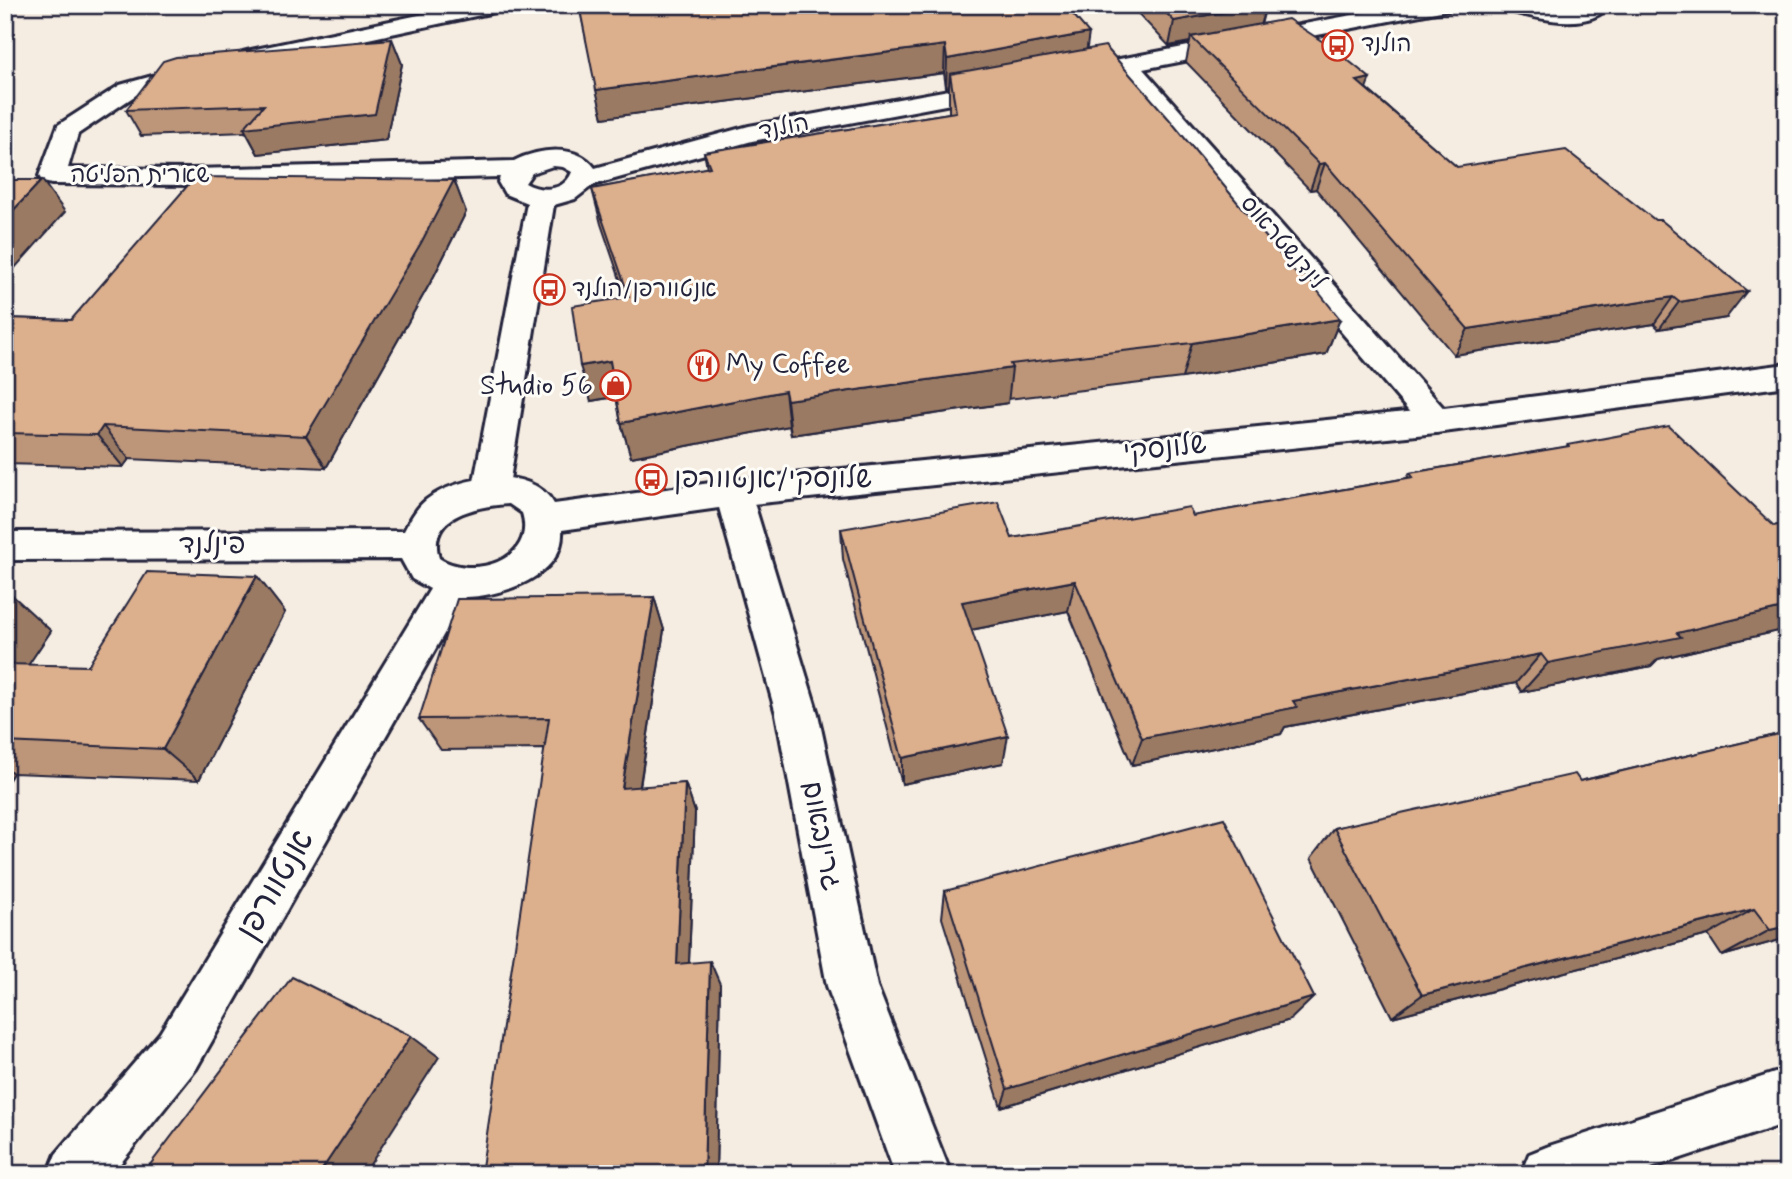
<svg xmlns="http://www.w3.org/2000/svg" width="1792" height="1179" viewBox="0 0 1792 1179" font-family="Mynerve,'Playpen Sans Hebrew',sans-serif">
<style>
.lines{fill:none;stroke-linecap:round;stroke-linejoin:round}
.minor-casing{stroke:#22223b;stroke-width:6}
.tertiary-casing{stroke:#22223b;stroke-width:6}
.minor{fill:#fdfcf7;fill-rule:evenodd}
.tertiary{fill:#fdfcf7;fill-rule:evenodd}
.wall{fill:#bd9679;stroke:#22223b;stroke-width:2}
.shaded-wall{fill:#9a7a63;stroke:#22223b;stroke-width:2}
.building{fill:#dcaf8d;stroke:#22223b;stroke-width:2}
.labels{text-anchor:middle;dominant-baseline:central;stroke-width:6;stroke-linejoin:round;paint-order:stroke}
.far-poi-label{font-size:23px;fill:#22223b;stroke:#fdfcf7;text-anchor:start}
.far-street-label{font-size:23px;fill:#22223b;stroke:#fdfcf7}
.poi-label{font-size:28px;fill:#22223b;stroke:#fdfcf7;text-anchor:start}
.street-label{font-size:28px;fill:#22223b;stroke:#fdfcf7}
.near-street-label{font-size:33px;fill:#22223b;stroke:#fdfcf7}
</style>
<rect width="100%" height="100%" fill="#f6ede2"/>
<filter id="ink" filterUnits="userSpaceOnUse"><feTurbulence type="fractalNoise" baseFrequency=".0143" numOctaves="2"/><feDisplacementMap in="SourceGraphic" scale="14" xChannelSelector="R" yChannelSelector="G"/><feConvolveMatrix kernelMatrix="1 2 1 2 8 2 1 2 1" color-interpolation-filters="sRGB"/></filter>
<g filter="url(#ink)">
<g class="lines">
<defs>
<g id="minor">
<polygon points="467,5 510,5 507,10 499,11 251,64 243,62 240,57 243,52 251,50"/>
<polygon points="1405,5 1452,5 1449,10 1441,11 1143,69 1448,413 1453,421 1448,429 1436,433 1424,429 1121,73 1072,82 1064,80 1060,75 1064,70 1072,68"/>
<path d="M1503,5L1569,8L1610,5C1589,33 1534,18 1506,10Z"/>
<path d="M196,64L204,66L208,71L204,76L136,95L78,134L68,168L192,169L514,161C538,149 577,143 595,168L749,126L999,81L1007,83L1011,88L1007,93L999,95L752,141L593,185L575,199L554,205L508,492L503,501L490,505L477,501L472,492L527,203L505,194L498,182L500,177L192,185L52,184L43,182L39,176L58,125L120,85ZM553,166L563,167L572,172C564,192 541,192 525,183L532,173Z"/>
<polygon points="733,480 746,484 751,493 818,714 877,986 951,1174 895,1174 827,986 776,714 715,493 720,484"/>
<polygon points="1787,1069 1787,1123 1633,1174 1521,1174 1529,1154 1549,1146"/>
</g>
<path id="tertiary" d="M1787,364V386L1436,433L733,506L562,530C565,576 502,596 465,597L196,1069L112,1174H48L56,1154L160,1033L430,589L412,579L401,559L5,560V532L404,531C410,520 416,508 426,500C457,476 531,463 554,504L733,480L1436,409ZM509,504L522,513C537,561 471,580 439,558C426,515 478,506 509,504Z"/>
</defs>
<use href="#minor" class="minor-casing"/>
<use href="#tertiary" class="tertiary-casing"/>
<use href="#minor" class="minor"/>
<use href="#tertiary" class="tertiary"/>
</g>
<g class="wall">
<polygon points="579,5 1087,49 1298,276 1340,319 1326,354 1182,378 1008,399 1008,403 791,435 789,426 631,457 621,423 616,397 591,401 626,297 601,224 592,189 707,168 704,152 949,113 949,86 946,87 944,73 603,118"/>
<polygon points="1130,5 1266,5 1261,25 1366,88 1457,167 1726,318 1659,329 1654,324 1454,355 1316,189 1310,190 1186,62 1190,42 1169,46"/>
<polygon points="392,39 402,64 386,140 258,154 246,132 141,136 126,110"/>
<polygon points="454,180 466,212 434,276 326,468 129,459 123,467 5,464 5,318 71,320"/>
<polygon points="1568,445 1774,526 1787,523 1787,629 1658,659 1651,666 1522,692 1516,683 1285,727 1281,734 1132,765 1068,611 971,630 1003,763 902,784 843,559 841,529 1012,538 1193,516 1407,478 1410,473 1566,447"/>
<polygon points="257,576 285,612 199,780 13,773 8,781 5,781 5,595 51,631 28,665 88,666"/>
<polygon points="654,597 664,630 640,787 685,783 695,812 689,963 720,984 716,1174 544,749 441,750 419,719"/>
<polygon points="1787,732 1787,938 1722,956 1708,935 1392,1017 1311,858 1334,828 1580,781"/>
<polygon points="945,891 1290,1020 1001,1107 942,918"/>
</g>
<g class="shaded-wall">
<polygon points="1266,5 1259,29 1191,37 1190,42 1169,46 1174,21"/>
<polygon points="1089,33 1085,61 950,74 949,86 946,87 947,59"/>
<polygon points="392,39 402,64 386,140 258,154 244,128"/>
<polygon points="945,45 944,73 603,118 596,90"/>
<polygon points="1370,78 1360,104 1357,81"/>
<polygon points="1325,163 1316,189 1310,190 1319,164"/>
<polygon points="42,180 65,212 5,279 5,219"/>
<polygon points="454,180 466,212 434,276 326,468 306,436"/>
<polygon points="1747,291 1726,318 1659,329 1679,302"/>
<polygon points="1673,297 1654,324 1454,355 1468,329"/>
<polygon points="1340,319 1326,354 1182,378 1192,343"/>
<polygon points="610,361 619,396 591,401 580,366"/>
<polygon points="1012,368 1008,403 791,435 787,400"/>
<polygon points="785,391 789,426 631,457 621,423"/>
<polygon points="103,426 129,459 123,467 97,435"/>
<polygon points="257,576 285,612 199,780 163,749"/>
<polygon points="1075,581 1068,611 960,632 962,602"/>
<polygon points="12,595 51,631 7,697 5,695 5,605"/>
<polygon points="654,597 664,630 635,817 622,788"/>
<polygon points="1787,607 1787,629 1658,659 1651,666 1522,692 1548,663"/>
<polygon points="1541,654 1516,683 1285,727 1281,734 1132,765 1142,738 1293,701"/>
<polygon points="1008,736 1003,763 902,784 902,758"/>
<polygon points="5,767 13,773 8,781 5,780"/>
<polygon points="685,783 695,812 688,986 677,964"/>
<polygon points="1754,909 1708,935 1392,1017 1422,995"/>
<polygon points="1787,926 1787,938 1722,956 1770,930"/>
<polygon points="710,961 720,984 716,1174 704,1174"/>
<polygon points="1314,997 1290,1020 1001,1107 1007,1089"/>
<polygon points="411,1036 439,1057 364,1174 319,1174"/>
</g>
<g class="building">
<polygon points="579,5 1065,5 1089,33 947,59 945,45 596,90"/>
<polygon points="1158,5 1263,5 1174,21"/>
<polygon points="1288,19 1334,49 1370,78 1357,81 1457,167 1566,150 1655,220 1661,220 1747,291 1679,302 1673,297 1468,329 1325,163 1319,164 1191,37"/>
<polygon points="392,39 375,114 244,128 264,105 126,110 163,61 176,57"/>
<polygon points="1105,46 1169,119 1298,276 1305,275 1340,319 1192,343 1010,364 1012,368 787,400 785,391 621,423 610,361 580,366 572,306 629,297 592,189 710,167 704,152 956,112 950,74"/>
<polygon points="195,177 454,180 421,243 306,436 103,426 97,435 5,433 5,318 71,320"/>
<polygon points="5,180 42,180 5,219"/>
<polygon points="1669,426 1774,526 1787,523 1787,607 1677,633 1681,637 1548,663 1541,654 1293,701 1297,707 1142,738 1075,581 962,602 1008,736 902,758 841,529 998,502 1012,538 1189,507 1193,516 1413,477 1410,473 1569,446 1568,445"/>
<polygon points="147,572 257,576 163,749 5,742 5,664 88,666"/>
<polygon points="5,595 12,595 5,605"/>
<polygon points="654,597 622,788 685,783 677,964 710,961 704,1174 481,1174 549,718 419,719 457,599"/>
<polygon points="1787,732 1787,926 1770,930 1754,909 1422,995 1334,828 1575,774 1580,781"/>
<polygon points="1224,818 1314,997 1007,1089 945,891"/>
<polygon points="292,977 411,1036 319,1174 143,1174"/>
</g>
</g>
<defs>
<symbol id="bus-ring" viewBox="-11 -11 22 22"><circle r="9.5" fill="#fdfcf7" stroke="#c8321e" stroke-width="1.5"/><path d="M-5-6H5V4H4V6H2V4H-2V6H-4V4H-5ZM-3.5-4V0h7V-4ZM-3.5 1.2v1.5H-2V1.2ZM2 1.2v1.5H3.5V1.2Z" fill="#c8321e"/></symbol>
<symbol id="restaurant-ring" viewBox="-11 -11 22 22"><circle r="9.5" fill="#fdfcf7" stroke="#c8321e" stroke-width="1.5"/><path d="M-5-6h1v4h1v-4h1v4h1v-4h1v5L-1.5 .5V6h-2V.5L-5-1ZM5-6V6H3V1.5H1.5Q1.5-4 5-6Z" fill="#c8321e"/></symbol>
<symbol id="shop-ring" viewBox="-11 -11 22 22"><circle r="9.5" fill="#fdfcf7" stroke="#c8321e" stroke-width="1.5"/><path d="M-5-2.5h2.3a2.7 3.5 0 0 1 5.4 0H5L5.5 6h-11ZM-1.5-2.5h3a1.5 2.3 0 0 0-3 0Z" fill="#c8321e"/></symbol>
</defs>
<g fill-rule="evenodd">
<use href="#bus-ring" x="1320" y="28" width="35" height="35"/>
<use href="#bus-ring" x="532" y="272" width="35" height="35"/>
<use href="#restaurant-ring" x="686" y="348" width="35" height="35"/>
<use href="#shop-ring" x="598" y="368" width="35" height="35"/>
<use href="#bus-ring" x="634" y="462" width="35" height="35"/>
</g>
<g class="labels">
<g class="far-poi-label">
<text x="1361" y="45">הולנד</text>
<text x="572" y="290">אנטוורפן/הולנד</text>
</g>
<g class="far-street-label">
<text transform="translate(784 128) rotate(-11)">הולנד</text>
<text x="140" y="176">שארית הפליטה</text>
<text transform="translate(1282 243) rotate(49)">לינדנשטראוס</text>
</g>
<g class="poi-label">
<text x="726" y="365">My Coffee</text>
<text x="593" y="386" text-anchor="end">Studio 56</text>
<text x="674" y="479">שלונסקי/אנטוורפן</text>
</g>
<g class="street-label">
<text transform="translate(1165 449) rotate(-6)">שלונסקי</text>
<text x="212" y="545">פינלנד</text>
<text transform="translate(821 836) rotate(79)">גרינבאום</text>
</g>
<g class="near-street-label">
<text transform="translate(276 885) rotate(-60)">אנטוורפן</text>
</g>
</g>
<rect width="1792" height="1179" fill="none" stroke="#fdfcf7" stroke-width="28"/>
<rect x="14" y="14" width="1764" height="1151" fill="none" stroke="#22223b" stroke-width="2.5" filter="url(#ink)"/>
</svg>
